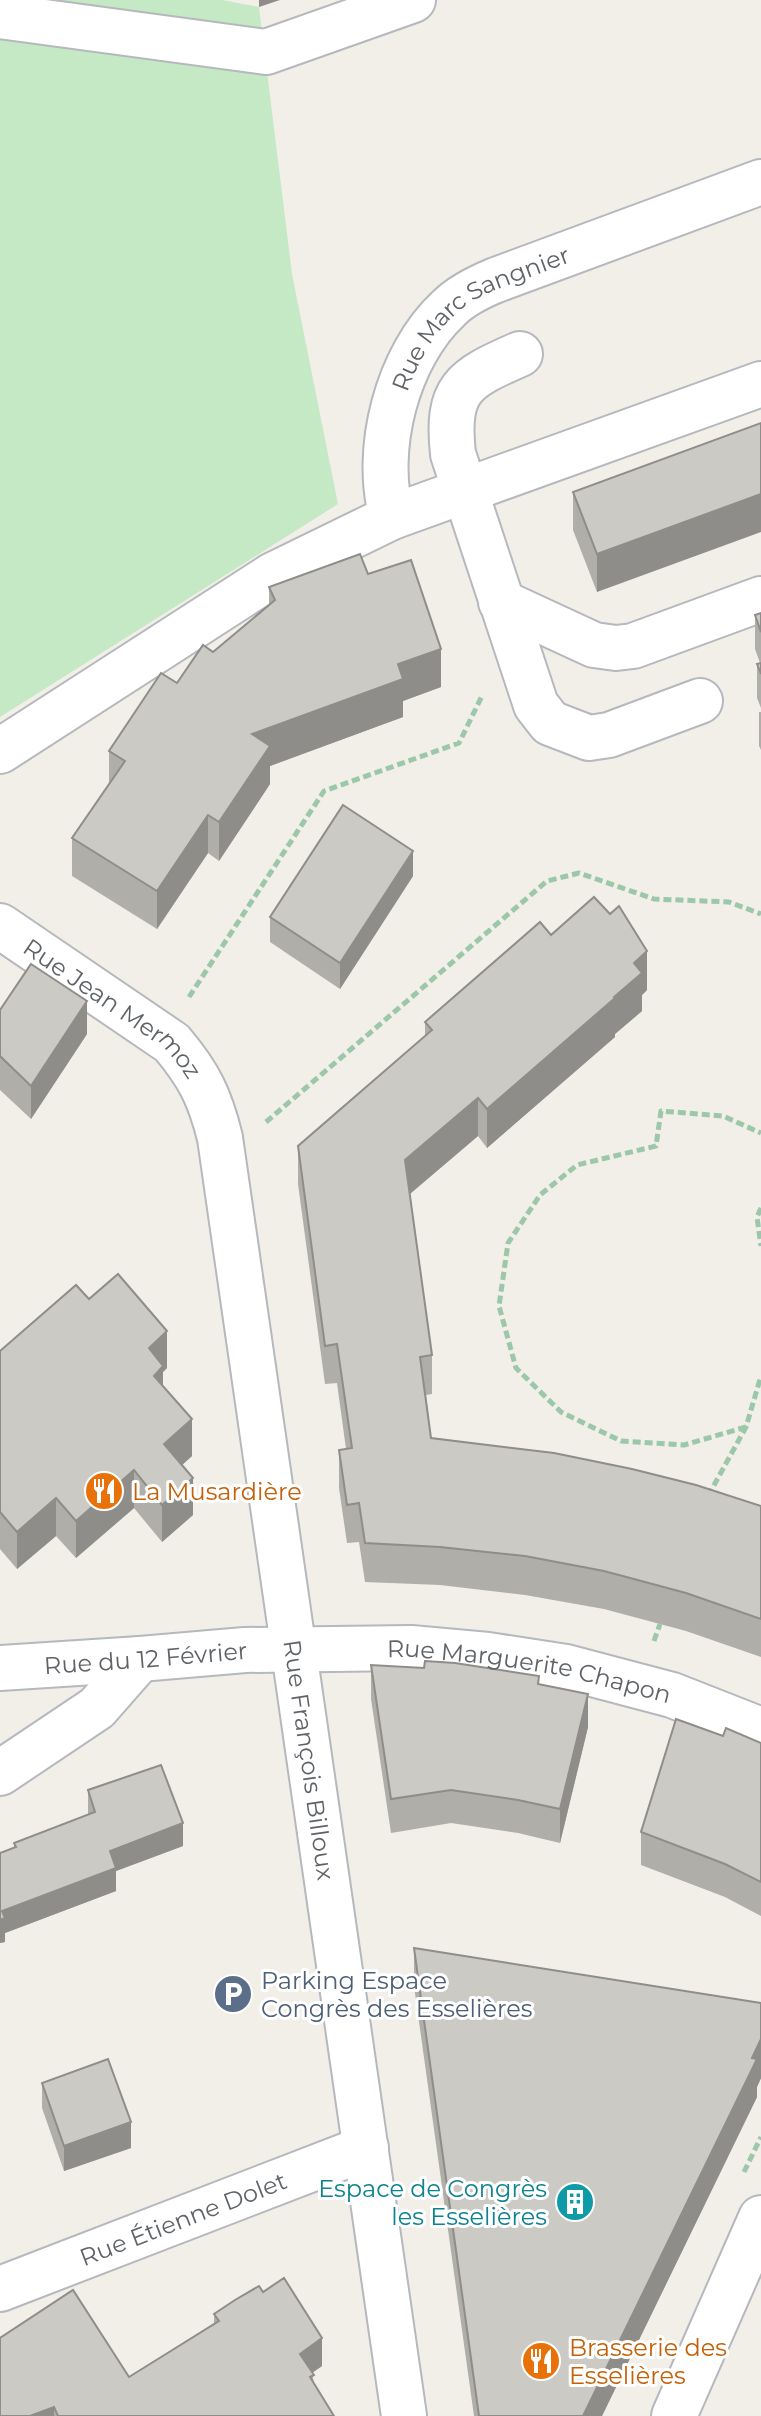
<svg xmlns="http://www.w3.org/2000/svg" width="761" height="2416" viewBox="0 0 761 2416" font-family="Montserrat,sans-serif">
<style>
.green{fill:#c5e8c5}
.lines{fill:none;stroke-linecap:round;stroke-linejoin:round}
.minor-casing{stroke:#b5b8bc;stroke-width:48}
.path{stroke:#9cc7a9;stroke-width:5;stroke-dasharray:8 4;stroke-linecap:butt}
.minor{stroke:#fff;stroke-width:44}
.wall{fill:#afaea9}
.shaded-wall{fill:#8f8d8a}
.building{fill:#cccac5;stroke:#8f8d8a;stroke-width:2}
.labels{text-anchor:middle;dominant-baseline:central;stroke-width:6;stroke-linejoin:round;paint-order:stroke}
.street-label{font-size:24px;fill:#5f6368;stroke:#fff}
.food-label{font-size:24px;fill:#c56008;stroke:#fff;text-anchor:start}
.service-label{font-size:24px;fill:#4e5e75;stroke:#fff;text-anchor:start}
.culture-label{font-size:24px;fill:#0d838f;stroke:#fff;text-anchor:end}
</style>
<rect width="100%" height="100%" fill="#f1efe8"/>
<polygon class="green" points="0,0 222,0 259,7 292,274 338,504 0,717"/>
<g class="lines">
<defs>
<g id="minor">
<polyline points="0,16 266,52 413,0"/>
<path d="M520,354C463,379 446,388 453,454L536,705L550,723L589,738L609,735L700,701"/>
<path id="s1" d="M392,517C373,450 397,356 449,308C462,295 479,287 496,280L761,182"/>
<polyline points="501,602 594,645 616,648 633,646 761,599"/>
<polyline points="0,751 273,575 392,517 761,384"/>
<path id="s2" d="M0,926L172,1043C199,1075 210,1097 220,1138L404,2416"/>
<path id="s3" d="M0,1668L140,1659L245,1650L411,1648L488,1655L566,1667L672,1695L761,1730"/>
<polyline points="0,1773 97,1708 140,1659"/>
<path id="s4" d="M0,2289L366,2148"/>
<polyline points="674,2416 761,2218"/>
</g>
</defs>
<use href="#minor" class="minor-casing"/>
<g class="path">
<polyline points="189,997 324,791 459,743 482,696"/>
<polyline points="266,1122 547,881 579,873 654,899 729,902 761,914"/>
<polyline points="761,1208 757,1217 761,1246"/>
<polyline points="746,1427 684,1445 621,1441 561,1412 516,1368 499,1306 508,1243 540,1195 577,1165 656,1146 661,1111 723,1116 761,1133"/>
<polyline points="708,1496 746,1427 761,1376"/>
<polyline points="654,1641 660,1624"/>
<polyline points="744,2172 761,2137"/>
</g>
<use href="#minor" class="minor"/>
</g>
<g class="wall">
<polygon points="761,423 597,592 573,530 573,492"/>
<polygon points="368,574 441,687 403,701 403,717 270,766 270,784 219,861 208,853 157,929 72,876 72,838 109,784 109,751 177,683 213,652 269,605 269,587"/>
<polygon points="761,613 761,708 757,698 757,664 760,663 755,649 755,615"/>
<polygon points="759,712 761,712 761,750 759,746"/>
<polygon points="413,876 340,989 270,942 270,917"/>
<polygon points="551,935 647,990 642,995 642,1011 615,1034 615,1037 487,1148 478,1136 410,1194 432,1355 432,1394 426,1395 431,1438 761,1506 761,1657 686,1631 604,1609 525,1595 440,1585 365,1582 359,1542 347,1543 339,1488 339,1450 346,1449 337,1383 325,1384 298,1184 298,1146 425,1036 425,1022"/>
<polygon points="0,1010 87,1034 31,1119 0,1090"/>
<polygon points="89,1299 167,1368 163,1372 163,1386 192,1456 182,1465 193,1515 162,1542 134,1508 76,1558 56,1536 17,1569 0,1549 0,1351"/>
<polygon points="371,1665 539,1684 588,1727 560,1843 518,1833 451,1823 391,1833 371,1699"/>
<polygon points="723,1736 761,1743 761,1916 725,1897 641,1865 641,1832"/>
<polygon points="88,1790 183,1846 116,1871 116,1891 5,1933 5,1942 0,1943 0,1853 14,1848 14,1843 88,1815"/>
<polygon points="414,1948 761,2003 761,2078 757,2087 757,2097 602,2416 474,2416 414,1986"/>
<polygon points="42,2083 131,2148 64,2171 42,2108"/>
<polygon points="214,2314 322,2366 312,2373 314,2383 334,2416 0,2416 129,2377 214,2323"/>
</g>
<g class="shaded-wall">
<polygon points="259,0 280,0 259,7"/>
<polygon points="761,494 761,532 597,592 597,554"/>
<polygon points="441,649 441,687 403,701 403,717 270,766 270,784 219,861 219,822 252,734 398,664"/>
<polygon points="208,815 208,853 157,929 157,891"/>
<polygon points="413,851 413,876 340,989 340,963"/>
<polygon points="647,951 647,990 642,995 642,1011 615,1034 615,1037 487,1148 487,1109 614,997 634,963"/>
<polygon points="87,1001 87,1034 31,1119 31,1086"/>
<polygon points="478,1098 478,1136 405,1198 405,1160"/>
<polygon points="167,1331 167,1368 163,1372 163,1403 154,1380 149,1348"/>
<polygon points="192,1419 192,1456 164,1481 164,1444"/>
<polygon points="134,1470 134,1508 76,1558 76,1521"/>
<polygon points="193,1478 193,1515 162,1542 162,1505"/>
<polygon points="56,1498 56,1536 17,1569 17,1532"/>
<polygon points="588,1694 588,1727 560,1843 560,1809"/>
<polygon points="183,1823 183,1846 116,1871 116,1891 5,1933 5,1942 0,1943 0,1920 2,1911 110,1851"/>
<polygon points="761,2039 761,2078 757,2087 757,2097 602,2416 583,2416"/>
<polygon points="131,2122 131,2148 64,2171 64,2146"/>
<polygon points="322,2338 322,2366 300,2381 300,2354"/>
<polygon points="54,2407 54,2416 30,2416"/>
</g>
<g class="building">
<polygon points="761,423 761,494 597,554 573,492"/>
<polygon points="360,554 368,574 411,560 441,649 398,664 403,679 252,734 270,746 219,822 208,815 157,891 72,838 125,761 109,751 161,673 177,683 203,645 213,652 275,600 269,587"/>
<polygon points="761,613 761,632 755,615"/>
<polygon points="761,663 761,674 757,664"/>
<polygon points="343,805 413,851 340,963 270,917"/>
<polygon points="594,897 610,914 619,906 647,951 634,963 642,973 614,997 615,998 487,1109 478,1098 405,1160 432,1355 420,1357 431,1438 554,1453 632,1469 696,1485 761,1506 761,1619 686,1593 604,1571 525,1556 440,1547 365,1543 359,1503 347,1505 339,1450 352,1448 337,1344 325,1346 298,1146 432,1030 425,1022 540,922 551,935"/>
<polygon points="31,964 87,1001 31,1086 0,1056 0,1010"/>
<polygon points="118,1274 167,1331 149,1348 163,1366 154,1376 192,1419 164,1444 193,1478 162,1505 134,1470 76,1521 56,1498 17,1532 0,1512 0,1351 76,1285 89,1299"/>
<polygon points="425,1661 455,1663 539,1676 538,1684 588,1694 560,1809 518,1800 451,1790 391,1799 371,1665 424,1668"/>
<polygon points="676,1719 723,1736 726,1728 761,1743 761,1882 725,1864 641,1832"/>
<polygon points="161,1765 183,1823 110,1851 116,1868 2,1911 5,1918 0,1920 0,1853 16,1847 14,1843 95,1812 88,1790"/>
<polygon points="414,1948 761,2003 761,2039 752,2058 757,2059 583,2416 479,2416"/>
<polygon points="108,2059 131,2122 64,2146 42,2083"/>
<polygon points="284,2278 322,2338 300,2354 314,2375 310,2377 334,2416 58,2416 54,2407 30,2416 0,2416 0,2338 73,2290 129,2377 219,2321 214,2314 235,2300 259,2286 263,2292"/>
</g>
<defs>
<symbol id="restaurant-disc" viewBox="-11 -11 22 22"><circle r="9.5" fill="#e8710a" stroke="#fff"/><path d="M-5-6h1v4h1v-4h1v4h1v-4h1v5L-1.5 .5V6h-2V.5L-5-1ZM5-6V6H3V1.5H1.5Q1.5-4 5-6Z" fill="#fff"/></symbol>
<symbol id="parking-disc" viewBox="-11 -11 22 22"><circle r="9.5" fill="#5c6f8a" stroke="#fff"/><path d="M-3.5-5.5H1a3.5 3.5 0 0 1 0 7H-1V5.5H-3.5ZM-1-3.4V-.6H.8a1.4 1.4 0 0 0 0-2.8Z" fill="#fff"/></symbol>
<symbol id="building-disc" viewBox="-11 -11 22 22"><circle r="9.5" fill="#0f9aa8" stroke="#fff"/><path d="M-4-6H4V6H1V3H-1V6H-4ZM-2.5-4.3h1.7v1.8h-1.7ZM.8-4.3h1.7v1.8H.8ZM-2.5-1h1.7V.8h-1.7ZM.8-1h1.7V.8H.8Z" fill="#fff"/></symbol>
</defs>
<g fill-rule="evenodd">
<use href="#restaurant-disc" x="82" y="1469" width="44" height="44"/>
<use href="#parking-disc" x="211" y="1972" width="44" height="44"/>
<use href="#building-disc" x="553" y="2180" width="44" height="44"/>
<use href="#restaurant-disc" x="519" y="2339" width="44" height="44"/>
</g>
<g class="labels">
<g class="street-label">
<text stroke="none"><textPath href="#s1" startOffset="244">Rue Marc Sangnier</textPath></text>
<text stroke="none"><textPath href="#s2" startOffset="140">Rue Jean Mermoz</textPath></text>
<text stroke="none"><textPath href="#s3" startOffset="146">Rue du 12 Février</textPath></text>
<text stroke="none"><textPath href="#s3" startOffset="532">Rue Marguerite Chapon</textPath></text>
<text stroke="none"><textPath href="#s2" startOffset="944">Rue François Billoux</textPath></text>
<text stroke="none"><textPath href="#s4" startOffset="196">Rue Étienne Dolet</textPath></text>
</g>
<g class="food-label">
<text x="132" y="1491">La Musardière</text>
<text x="569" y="2347">Brasserie des<tspan x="569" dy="28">Esselières</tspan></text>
</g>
<g class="service-label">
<text x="261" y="1980">Parking Espace<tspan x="261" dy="28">Congrès des Esselières</tspan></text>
</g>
<g class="culture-label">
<text x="547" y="2188">Espace de Congrès<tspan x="547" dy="28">les Esselières</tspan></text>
</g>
</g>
</svg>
